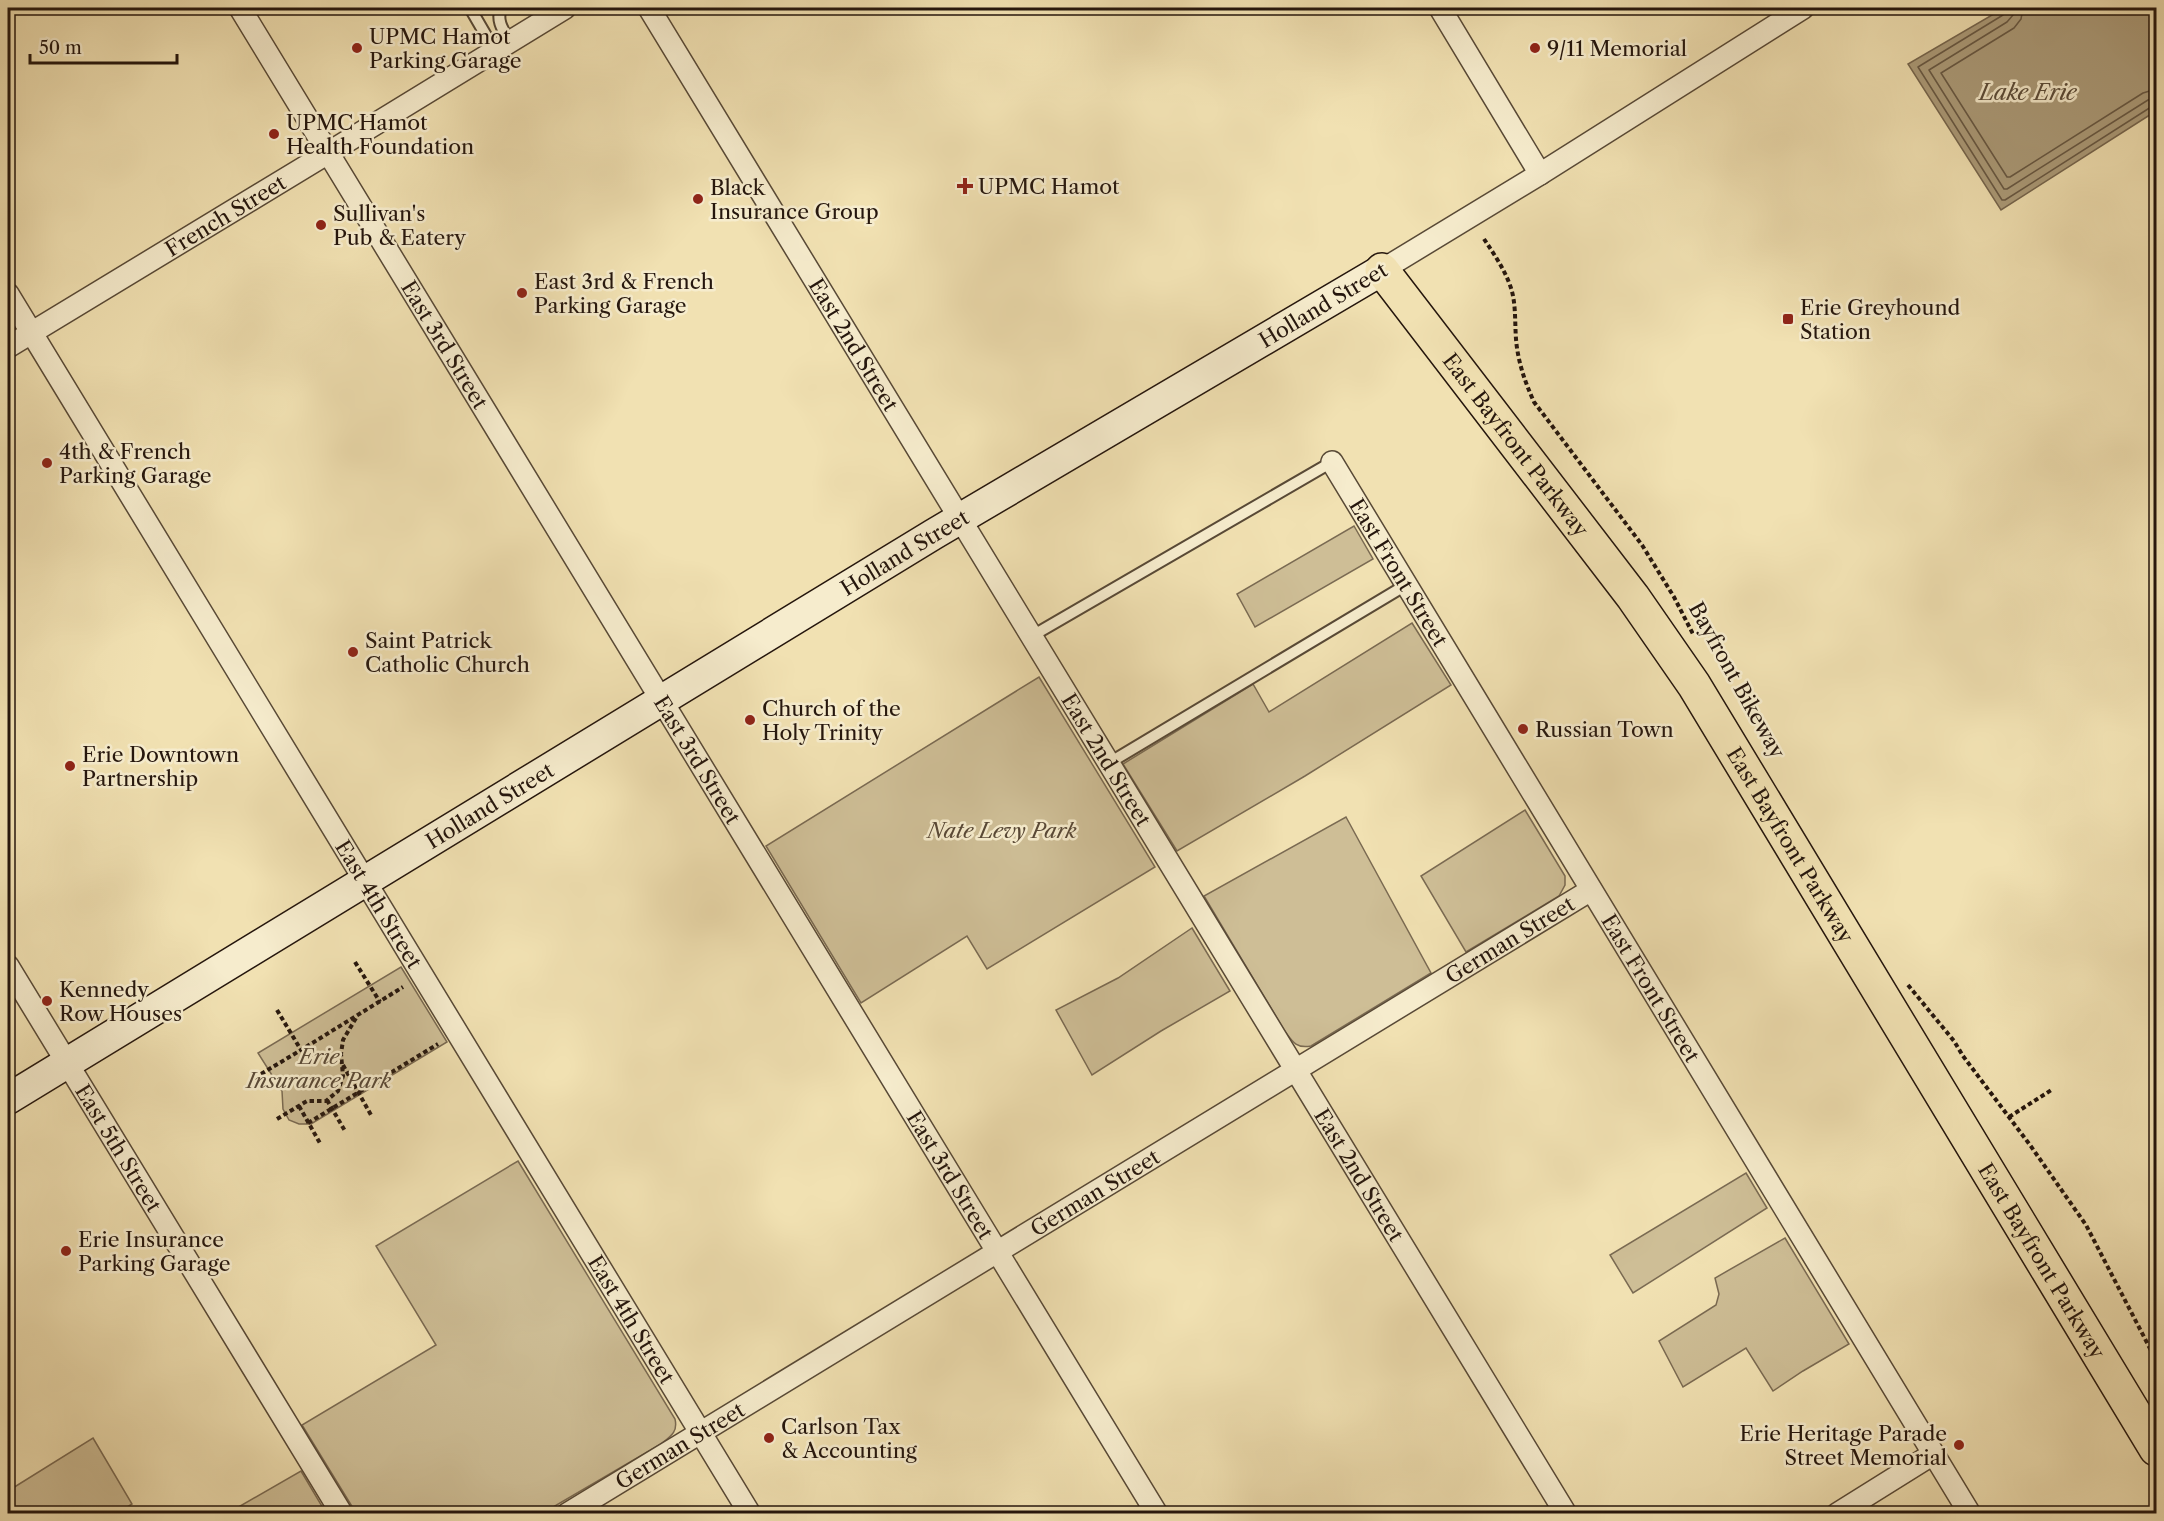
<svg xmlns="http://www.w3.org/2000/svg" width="2164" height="1521" viewBox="0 0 2164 1521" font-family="'Libre Caslon Text',serif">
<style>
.green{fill:#cebe96;stroke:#7a6a52;stroke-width:1.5}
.water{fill:#ac9c7a;stroke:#76664e;stroke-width:1.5}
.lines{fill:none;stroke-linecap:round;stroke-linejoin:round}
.shore{stroke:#685944;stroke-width:1.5}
.lane-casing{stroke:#584936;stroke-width:14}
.street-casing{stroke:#584936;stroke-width:24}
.secondary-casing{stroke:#25160d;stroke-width:33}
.highway-casing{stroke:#25160d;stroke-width:36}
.path{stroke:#25160d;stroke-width:4;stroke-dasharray:4.5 3;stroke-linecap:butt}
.lane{stroke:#f6eccd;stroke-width:10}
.street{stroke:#f6eccd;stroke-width:21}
.secondary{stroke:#f6eccd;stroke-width:30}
.highway{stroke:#f1e1b2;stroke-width:33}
.poi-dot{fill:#8f2418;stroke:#f6eccd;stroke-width:2}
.labels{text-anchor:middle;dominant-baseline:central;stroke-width:5;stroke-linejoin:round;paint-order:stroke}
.poi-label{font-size:21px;fill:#25160d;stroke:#f6eccd;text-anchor:start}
.street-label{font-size:21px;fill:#25160d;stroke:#f6eccd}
.park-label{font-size:21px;font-style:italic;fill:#584836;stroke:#f6eccd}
.water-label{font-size:22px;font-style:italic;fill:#5b4c39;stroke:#f6eccd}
</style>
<rect width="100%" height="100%" fill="#f1e1b2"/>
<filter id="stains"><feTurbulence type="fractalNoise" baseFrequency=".00333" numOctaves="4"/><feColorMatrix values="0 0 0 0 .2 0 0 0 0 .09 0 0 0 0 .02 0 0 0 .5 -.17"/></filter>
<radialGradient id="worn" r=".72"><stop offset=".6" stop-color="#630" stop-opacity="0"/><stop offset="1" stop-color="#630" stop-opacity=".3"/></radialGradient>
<g class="green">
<polygon points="1354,526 1373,559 1255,627 1237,594"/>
<polygon points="1412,623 1451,685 1305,776 1177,851 1123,764 1253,684 1269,712"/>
<polygon points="1039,677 1155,867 987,969 967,936 861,1003 766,846"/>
<polygon points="1525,810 1565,876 1565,885 1559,896 1466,952 1421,876"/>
<path d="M1346,817L1431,973L1311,1046C1296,1049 1292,1041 1284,1030L1204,896Z"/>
<polygon points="1192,928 1230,991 1161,1031 1092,1075 1056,1010 1118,978"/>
<polygon points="401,967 447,1042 311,1124 299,1124 289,1120 283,1109 282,1091 258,1053"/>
<path d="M518,1161L675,1419C678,1432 671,1436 661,1444L543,1513H356L302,1425L436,1345L376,1246Z"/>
<polygon points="1746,1173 1767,1208 1633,1293 1610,1255"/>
<polygon points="1785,1238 1849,1344 1803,1371 1773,1391 1746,1348 1683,1387 1659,1341 1716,1305 1719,1294 1715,1278"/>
<polygon points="93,1438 132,1504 118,1513 8,1513 8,1491"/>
<polygon points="301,1471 326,1513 228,1513"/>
</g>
<polygon class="water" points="2004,8 2156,8 2156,111 2001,210 1908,64"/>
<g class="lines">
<g class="shore">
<polyline points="2006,8 2003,15 1918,67 2002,200 2005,200 2151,107 2156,106"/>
<polyline points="2014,8 2013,15 2007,22 1929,70 2004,189 2007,189 2148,100 2156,98"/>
<polyline points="2023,8 2021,19 2014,28 1941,73 2007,177 2010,177 2143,93 2156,89"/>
</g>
<defs>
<g id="lane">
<polyline points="470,8 495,51"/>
<path d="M501,8C496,21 503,30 510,42"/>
<polyline points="1032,636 1332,462"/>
<polyline points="1109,763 1406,585"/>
</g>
<g id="street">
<path id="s1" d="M240,8L1157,1514"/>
<path id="s2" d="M649,8L1566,1514"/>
<polyline points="1440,8 1540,174"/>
<polyline points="1382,270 1540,174 1803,8"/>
<path id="s3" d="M8,294L750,1514"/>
<path id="s4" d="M8,347L328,153L565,8"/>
<path id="s5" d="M1332,462L1970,1514"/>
<path id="s6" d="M8,966L342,1514"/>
<path id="s7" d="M567,1514L1591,890"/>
<polyline points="1837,1514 1933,1454"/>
</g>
<g id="secondary">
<path id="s8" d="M8,1099L934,534L1382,270"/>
</g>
<g id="highway">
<path id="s9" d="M1382,270L1633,597L1694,685L2156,1449"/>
</g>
</defs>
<use href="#lane" class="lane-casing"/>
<use href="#street" class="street-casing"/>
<use href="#secondary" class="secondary-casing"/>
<use href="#highway" class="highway-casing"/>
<g class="path">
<path d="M1484,239C1494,254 1505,270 1511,288C1517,307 1514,328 1517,348C1520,368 1526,384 1534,402L1642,545L1674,597L1694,636"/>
<polyline points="355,962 380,1002"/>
<polyline points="1908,985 1954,1041 1963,1056 2030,1145 2086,1225 2156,1360"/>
<polyline points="277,1010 301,1050 403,987"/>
<polyline points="343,1065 371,1115"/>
<polyline points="261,1074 301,1050"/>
<polyline points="327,1100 345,1131"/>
<polyline points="299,1106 321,1145"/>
<polyline points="2009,1117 2053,1089"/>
<polyline points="277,1119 307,1101 326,1101 338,1091 343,1076 341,1054 343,1040 356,1018"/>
<polyline points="308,1123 438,1044"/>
</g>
<use href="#lane" class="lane"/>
<use href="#street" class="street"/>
<use href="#secondary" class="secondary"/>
<use href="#highway" class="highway"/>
</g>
<g class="poi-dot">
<circle cx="357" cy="48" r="6"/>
<circle cx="1535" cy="48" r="6"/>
<circle cx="274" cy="134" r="6"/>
<path d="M962 177h6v6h6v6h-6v6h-6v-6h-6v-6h6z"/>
<circle cx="698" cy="199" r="6"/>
<circle cx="321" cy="225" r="6"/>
<circle cx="522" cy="293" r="6"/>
<rect x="1782" y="313" width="12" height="12" rx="3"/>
<circle cx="47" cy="463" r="6"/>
<circle cx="353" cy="652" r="6"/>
<circle cx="750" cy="720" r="6"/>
<circle cx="1523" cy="729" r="6"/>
<circle cx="70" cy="766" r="6"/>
<circle cx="47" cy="1001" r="6"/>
<circle cx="66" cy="1251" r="6"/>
<circle cx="769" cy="1438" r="6"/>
<circle cx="1959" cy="1445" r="6"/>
</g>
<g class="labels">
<g class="poi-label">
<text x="369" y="36">UPMC Hamot<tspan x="369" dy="24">Parking Garage</tspan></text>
<text x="1547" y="48">9/11 Memorial</text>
<text x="286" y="122">UPMC Hamot<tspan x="286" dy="24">Health Foundation</tspan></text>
<text x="978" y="186">UPMC Hamot</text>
<text x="710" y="187">Black<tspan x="710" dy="24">Insurance Group</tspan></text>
<text x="333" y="213">Sullivan's<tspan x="333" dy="24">Pub &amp; Eatery</tspan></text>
<text x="534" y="281">East 3rd &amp; French<tspan x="534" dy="24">Parking Garage</tspan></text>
<text x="1800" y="307">Erie Greyhound<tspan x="1800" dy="24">Station</tspan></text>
<text x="59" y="451">4th &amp; French<tspan x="59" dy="24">Parking Garage</tspan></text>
<text x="365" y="640">Saint Patrick<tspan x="365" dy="24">Catholic Church</tspan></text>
<text x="762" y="708">Church of the<tspan x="762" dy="24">Holy Trinity</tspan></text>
<text x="1535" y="729">Russian Town</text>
<text x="82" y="754">Erie Downtown<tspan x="82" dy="24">Partnership</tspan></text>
<text x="59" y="989">Kennedy<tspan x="59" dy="24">Row Houses</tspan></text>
<text x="78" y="1239">Erie Insurance<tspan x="78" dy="24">Parking Garage</tspan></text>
<text x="781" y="1426">Carlson Tax<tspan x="781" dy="24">&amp; Accounting</tspan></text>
<text x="1947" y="1433" text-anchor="end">Erie Heritage Parade<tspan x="1947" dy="24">Street Memorial</tspan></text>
</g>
<g class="street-label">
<text stroke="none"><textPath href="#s4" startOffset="254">French Street</textPath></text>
<text transform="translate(1323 305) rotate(-31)">Holland Street</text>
<text stroke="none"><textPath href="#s1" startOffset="394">East 3rd Street</textPath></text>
<text stroke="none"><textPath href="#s2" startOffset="394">East 2nd Street</textPath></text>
<text stroke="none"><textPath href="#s9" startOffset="220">East Bayfront Parkway</textPath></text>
<text stroke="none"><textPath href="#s8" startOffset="1050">Holland Street</textPath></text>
<text stroke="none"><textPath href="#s5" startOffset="129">East Front Street</textPath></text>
<text transform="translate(1737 680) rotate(61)">Bayfront Bikeway</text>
<text stroke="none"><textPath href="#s1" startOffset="880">East 3rd Street</textPath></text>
<text stroke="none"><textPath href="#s2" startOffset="880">East 2nd Street</textPath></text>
<text stroke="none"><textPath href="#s8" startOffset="564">Holland Street</textPath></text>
<text stroke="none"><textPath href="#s9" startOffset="706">East Bayfront Parkway</textPath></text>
<text stroke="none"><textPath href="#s3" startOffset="714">East 4th Street</textPath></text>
<text stroke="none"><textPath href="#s7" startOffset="1104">German Street</textPath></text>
<text stroke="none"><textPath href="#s5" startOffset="615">East Front Street</textPath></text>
<text stroke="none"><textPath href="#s6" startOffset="213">East 5th Street</textPath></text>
<text stroke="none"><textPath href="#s1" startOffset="1366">East 3rd Street</textPath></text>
<text stroke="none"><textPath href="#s2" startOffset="1366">East 2nd Street</textPath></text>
<text stroke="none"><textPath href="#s7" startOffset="618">German Street</textPath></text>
<text stroke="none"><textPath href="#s9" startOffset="1192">East Bayfront Parkway</textPath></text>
<text stroke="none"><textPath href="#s3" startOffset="1200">East 4th Street</textPath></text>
<text stroke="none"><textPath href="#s7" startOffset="132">German Street</textPath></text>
</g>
<g class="park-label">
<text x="1002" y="830">Nate Levy Park</text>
<text x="319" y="1056">Erie<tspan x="319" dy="24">Insurance Park</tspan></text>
</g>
<g class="water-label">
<text x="2028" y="92">Lake Erie</text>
</g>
</g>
<rect width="2164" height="1521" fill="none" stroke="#f1e1b2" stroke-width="30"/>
<rect x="9" y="9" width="2146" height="1503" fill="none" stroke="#25160d" stroke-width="3"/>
<rect x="15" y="15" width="2134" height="1491" fill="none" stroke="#25160d" stroke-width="1.5"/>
<path d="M30 54v9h147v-9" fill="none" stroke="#25160d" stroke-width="3"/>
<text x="39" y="54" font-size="18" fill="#25160d" stroke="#f6eccd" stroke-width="4.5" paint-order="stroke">50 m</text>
<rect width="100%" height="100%" filter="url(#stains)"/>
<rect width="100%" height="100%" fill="url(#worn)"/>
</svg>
